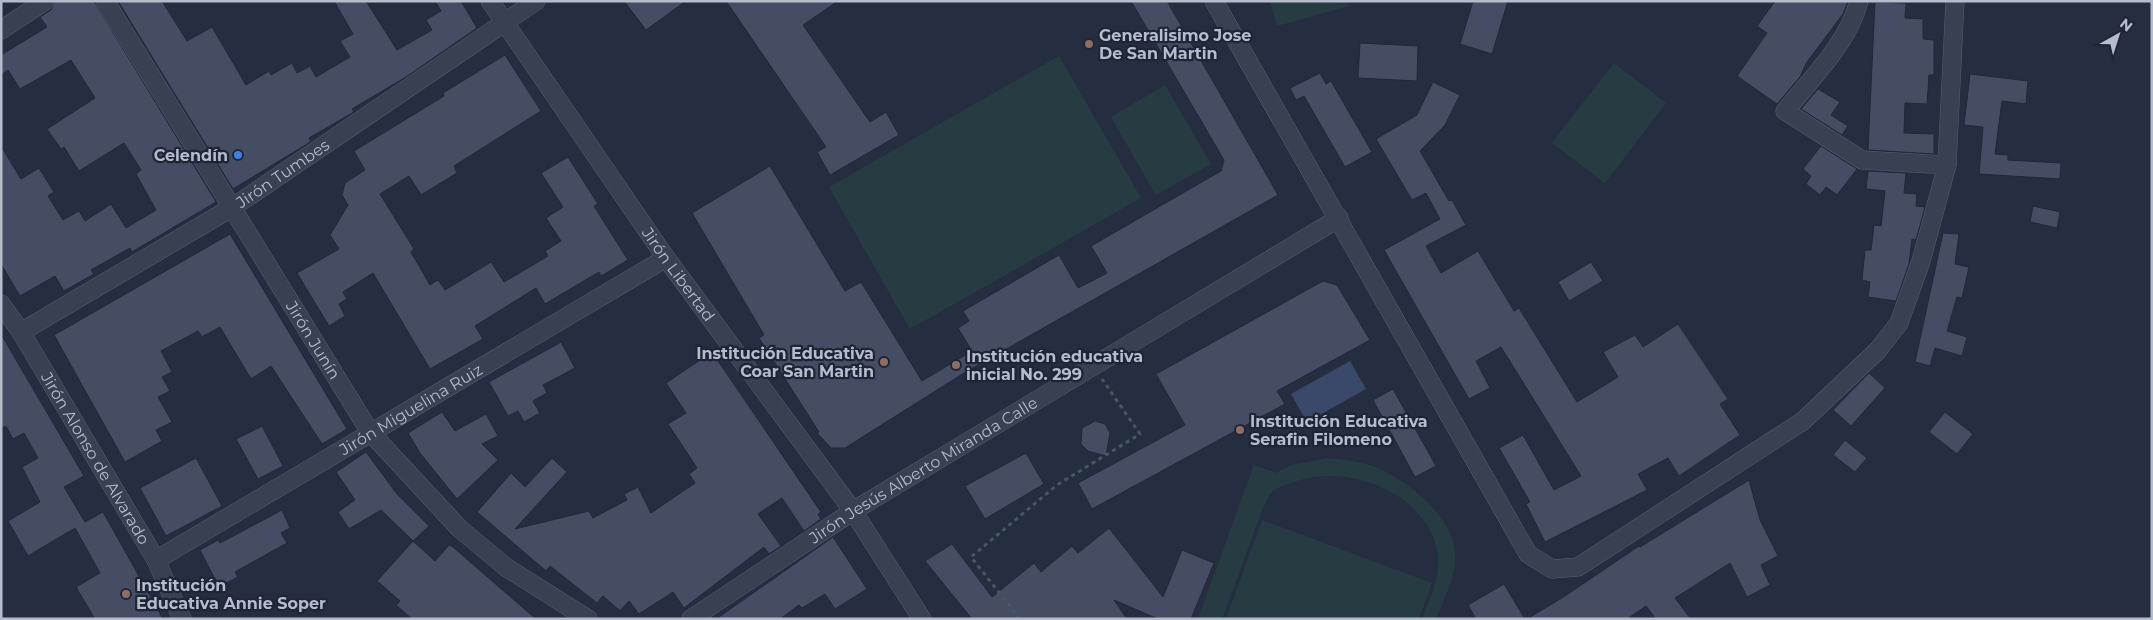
<svg xmlns="http://www.w3.org/2000/svg" width="2153" height="620" viewBox="0 0 2153 620" font-family="Montserrat,sans-serif">
<style>
.green{fill:#273c42}
.water{fill:#3a496a}
.building{fill:#444d63;stroke:#202738}
.lines{fill:none;stroke-linecap:round;stroke-linejoin:round}
.street-casing{stroke:#575e6e;stroke-width:19}
.path{stroke:#45595f;stroke-width:3;stroke-dasharray:4 4;stroke-linecap:butt}
.street{stroke:#394051;stroke-width:18}
.education-dot{fill:#8d6e63;stroke:#1e2536;stroke-width:2}
.shop-dot{fill:#3f7fe0;stroke:#1e2536;stroke-width:2}
.labels{text-anchor:middle;dominant-baseline:central;stroke-width:4.5;stroke-linejoin:round;paint-order:stroke}
.poi-label{font-size:16px;font-weight:bold;fill:#b6bccb;stroke:#1e2536;text-anchor:start}
.street-label{font-size:16px;fill:#b6bccb;stroke:#1e2536}
</style>
<rect width="100%" height="100%" fill="#252e41"/>
<g class="green">
<polygon points="1270,1 1347,1 1349,6 1277,26"/>
<polygon points="1059,56 1141,198 910,329 829,187"/>
<polygon points="1614,63 1666,103 1605,183 1552,143"/>
<polygon points="1165,85 1211,164 1156,195 1111,117"/>
<path d="M1328,458C1345,460 1362,461 1377,468C1412,483 1460,522 1455,564C1454,580 1442,603 1436,619H1422C1429,599 1441,578 1438,556C1430,494 1351,463 1297,481C1289,484 1276,487 1270,494C1267,498 1265,504 1263,508L1222,619H1198L1254,465L1276,473L1291,465Z"/>
<polygon points="1262,520 1432,583 1419,619 1226,619"/>
</g>
<polygon class="water" points="1350,361 1366,389 1307,422 1291,394"/>
<g class="building">
<polygon points="55,1 94,1 216,202 132,252 130,248 91,270 94,274 64,291 55,276 20,296 1,264 1,146 21,179 39,168 54,192 48,196 63,220 79,211 85,221 111,204 126,228 156,210 136,174 141,170 124,143 79,171 64,147 61,149 47,129 95,98 71,60 20,89 8,70 1,75 1,55 47,27 40,17 51,10"/>
<polygon points="118,1 162,1 187,41 212,27 246,85 269,71 271,75 292,63 297,73 310,66 316,77 350,57 340,41 353,34 334,1 366,1 397,50 432,30 426,20 441,11 435,1 461,1 477,28 406,77 352,109 354,112 309,138 311,141 307,144 233,189"/>
<polygon points="624,1 686,1 646,30"/>
<polygon points="726,1 838,1 803,25 870,122 886,112 899,135 830,175 817,152 826,147"/>
<polygon points="1131,1 1167,1 1278,195 964,373 845,448 831,448 817,433 819,432 759,338 764,335 692,213 770,166 845,291 861,282 922,381 972,351 958,328 969,321 963,311 1059,255 1078,288 1107,273 1091,246 1221,171 1224,160"/>
<polygon points="1473,1 1508,1 1492,54 1460,44"/>
<polygon points="1775,1 1848,1 1843,14 1807,62 1800,77 1777,104 1737,76 1767,33 1757,26"/>
<polygon points="1875,2 1906,3 1905,18 1923,19 1923,39 1934,40 1934,75 1929,75 1927,104 1905,103 1904,133 1934,134 1934,154 1868,150"/>
<polygon points="1360,43 1418,46 1417,81 1358,78"/>
<polygon points="505,55 541,111 454,166 457,173 421,195 409,176 380,194 414,249 411,252 430,285 438,280 445,290 491,262 504,282 548,256 545,251 561,241 546,218 563,207 541,173 568,157 598,204 594,206 628,260 601,276 599,272 545,304 536,288 475,326 483,339 430,369 373,273 343,292 347,299 339,304 345,316 329,326 297,273 339,249 330,235 348,205 342,195 345,183 365,170 354,151 444,96 443,93"/>
<polygon points="1320,73 1326,84 1331,81 1372,152 1345,167 1304,96 1296,100 1290,88"/>
<polygon points="1970,74 2028,81 2026,104 2002,101 1995,154 2008,155 2008,160 2061,163 2060,179 1979,174 1983,127 1964,125"/>
<polygon points="1433,82 1460,95 1445,125 1420,151 1449,201 1452,200 1466,225 1426,246 1441,273 1478,251 1514,311 1519,308 1577,402 1618,377 1603,352 1635,335 1643,347 1678,324 1728,399 1720,404 1740,435 1679,476 1668,458 1638,474 1647,490 1545,542 1526,504 1530,502 1499,448 1523,435 1554,490 1581,476 1501,347 1476,361 1490,388 1469,399 1384,250 1440,219 1426,193 1412,200 1376,139 1417,115"/>
<polygon points="1818,89 1840,102 1831,115 1848,126 1842,135 1801,109"/>
<polygon points="1821,146 1857,169 1837,195 1826,187 1820,195 1806,184 1811,176 1803,169"/>
<polygon points="1868,171 1906,173 1904,193 1917,194 1916,206 1925,207 1916,240 1912,239 1909,264 1896,301 1868,297 1870,282 1862,280 1865,250 1871,250 1874,225 1881,226 1885,191 1866,189"/>
<polygon points="2033,206 2060,212 2057,228 2030,222"/>
<polygon points="1943,233 1959,234 1955,264 1969,267 1962,298 1957,297 1947,331 1967,337 1962,356 1935,348 1930,366 1915,362"/>
<polygon points="230,234 347,429 322,444 271,366 251,379 220,327 202,337 198,331 161,351 172,372 162,377 170,391 158,397 172,422 156,430 162,441 125,462 54,335"/>
<polygon points="1591,262 1603,281 1569,301 1558,282"/>
<polygon points="1323,281 1337,285 1370,340 1277,391 1285,404 1092,509 1078,483 1185,425 1156,374"/>
<polygon points="1,334 84,476 64,487 85,522 103,512 163,619 95,619 76,587 100,573 75,528 28,556 8,521 40,502 22,467 38,458 24,433 13,439 6,426 1,429"/>
<polygon points="561,342 575,368 543,385 547,393 533,401 540,413 524,422 518,411 508,416 489,382"/>
<polygon points="712,352 821,512 818,514 821,519 804,531 782,498 758,514 781,546 769,554 764,547 684,608 673,592 639,614 629,601 620,611 603,596 597,603 550,566 546,571 477,512 511,473 525,487 552,458 567,472 515,529 589,511 593,518 627,500 624,494 638,487 651,513 695,483 689,474 697,468 668,424 686,413 666,383"/>
<polygon points="1869,373 1885,388 1851,426 1833,410"/>
<polygon points="1393,389 1436,466 1415,477 1373,400"/>
<polygon points="442,412 455,431 486,414 498,436 482,444 498,460 457,499 420,453 408,433"/>
<polygon points="1945,412 1973,434 1957,454 1929,432"/>
<polygon points="1095,421 1105,424 1110,433 1106,456 1088,451 1081,444 1082,428"/>
<polygon points="262,426 283,466 258,479 236,439"/>
<polygon points="1845,440 1867,458 1855,472 1833,455"/>
<polygon points="366,452 397,494 429,526 413,541 381,510 349,529 338,512 355,500 336,472"/>
<polygon points="1026,453 1044,484 985,519 965,486"/>
<polygon points="196,458 222,506 166,536 140,488"/>
<polygon points="1749,480 1760,520 1778,556 1761,565 1770,585 1747,597 1730,563 1675,598 1691,619 1656,619 1646,606 1627,619 1527,619 1565,596 1639,546 1640,547"/>
<polygon points="282,510 290,528 281,533 287,543 235,572 238,577 219,587 200,550 218,540 220,543"/>
<polygon points="1109,528 1163,597 1182,550 1214,563 1191,619 1158,619 1114,600 1127,619 972,619 925,561 952,544 992,597 1034,563 1041,572 1072,546 1078,553"/>
<polygon points="833,537 867,589 835,609 825,594 802,608 799,605 780,619 716,619"/>
<polygon points="413,541 435,561 449,545 453,547 536,619 412,619 396,605 400,601 377,581"/>
<polygon points="1504,584 1525,619 1476,619 1468,605"/>
</g>
<g class="lines">
<defs>
<g id="street">
<path id="s1" d="M105,1L370,432L459,528L507,568L588,619"/>
<path id="s2" d="M490,1L666,258L853,511L922,619"/>
<polyline points="1214,1 1528,554 1552,569 1578,567 1803,421 1878,350 1899,323 1921,261 1947,165 1955,1"/>
<path d="M1859,1C1848,43 1812,78 1785,111L1862,160L1947,165"/>
<polyline points="1,30 45,1"/>
<path id="s3" d="M1,304L21,332L156,560L182,619"/>
<path id="s4" d="M21,332L233,207L536,1"/>
<path id="s5" d="M156,560L666,258"/>
<path id="s6" d="M691,619L853,511L1339,218"/>
</g>
</defs>
<use href="#street" class="street-casing"/>
<polyline class="path" points="1020,619 971,557 1057,485 1140,434 1102,379"/>
<use href="#street" class="street"/>
</g>
<g class="education-dot">
<circle cx="1089" cy="44" r="5"/>
<circle cx="884" cy="362" r="5"/>
<circle cx="956" cy="365" r="5"/>
<circle cx="1240" cy="430" r="5"/>
<circle cx="126" cy="594" r="5"/>
</g>
<circle class="shop-dot" cx="238" cy="155" r="5"/>
<g class="labels">
<g class="poi-label">
<text x="1099" y="35">Generalisimo Jose<tspan x="1099" dy="18">De San Martin</tspan></text>
<text x="228" y="155" text-anchor="end">Celendín</text>
<text x="874" y="353" text-anchor="end">Institución Educativa<tspan x="874" dy="18">Coar San Martin</tspan></text>
<text x="966" y="356">Institución educativa<tspan x="966" dy="18">inicial No. 299</tspan></text>
<text x="1250" y="421">Institución Educativa<tspan x="1250" dy="18">Serafin Filomeno</tspan></text>
<text x="136" y="585">Institución<tspan x="136" dy="18">Educativa Annie Soper</tspan></text>
</g>
<g class="street-label">
<text stroke="none"><textPath href="#s4" startOffset="306">Jirón Tumbes</textPath></text>
<text stroke="none"><textPath href="#s2" startOffset="332">Jirón Libertad</textPath></text>
<text stroke="none"><textPath href="#s1" startOffset="398">Jirón Junín</textPath></text>
<text stroke="none"><textPath href="#s5" startOffset="296">Jirón Miguelina Ruiz</textPath></text>
<text stroke="none"><textPath href="#s3" startOffset="181">Jirón Alonso de Alvarado</textPath></text>
<text stroke="none"><textPath href="#s6" startOffset="276">Jirón Jesús Alberto Miranda Calle</textPath></text>
</g>
</g>
<rect width="2153" height="620" fill="none" stroke="#b6bccb" stroke-width="5"/>
<g transform="translate(2118 35) rotate(39)" stroke="#1e2536" stroke-width="4" paint-order="stroke">
<path d="M0-4L9 19L0 12L-9 19Z" fill="#b6bccb"/>
<text y="-8" font-size="14" font-weight="bold" text-anchor="middle" fill="#b6bccb">N</text>
</g>
</svg>
